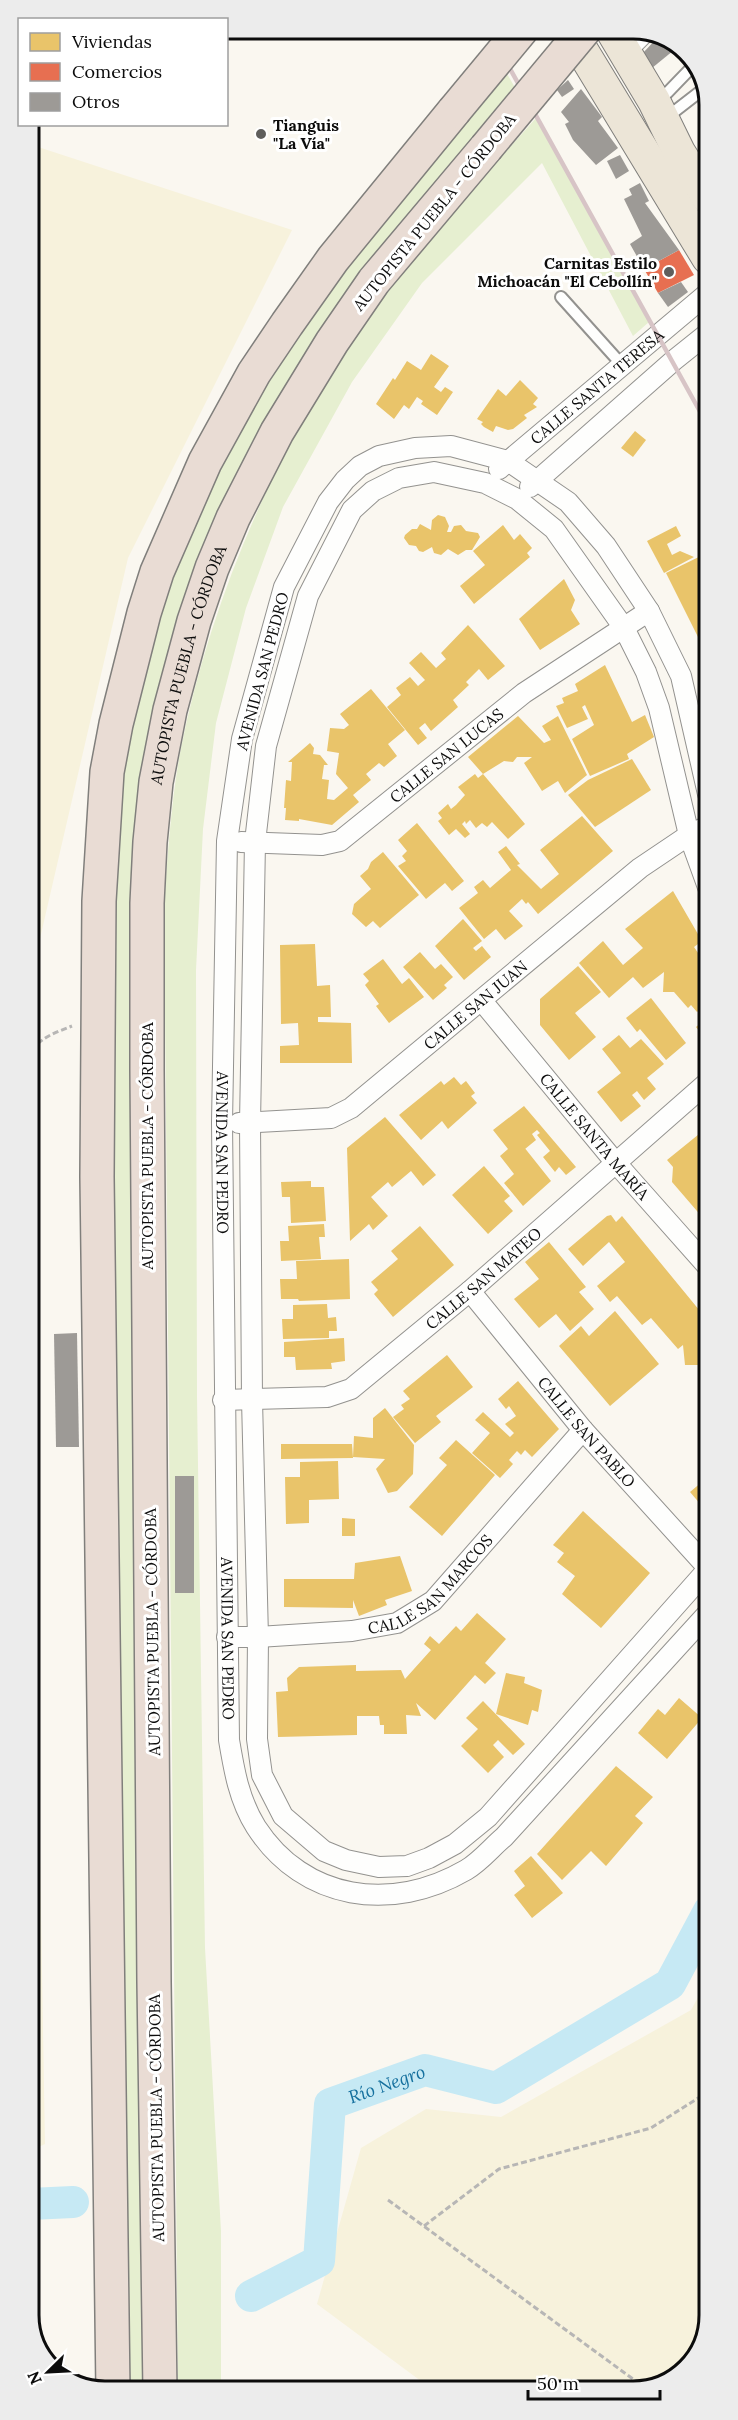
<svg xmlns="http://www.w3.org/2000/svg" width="738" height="2420" viewBox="0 0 738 2420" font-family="Lora,serif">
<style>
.farmland{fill:#f7f2dc}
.green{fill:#e6efd0}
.homes{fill:#e9c46a}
.shops{fill:#e76f51}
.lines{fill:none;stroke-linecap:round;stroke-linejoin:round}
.river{stroke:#c6e9f4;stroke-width:32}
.building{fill:#9d9a96}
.service-casing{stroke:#93928f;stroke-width:14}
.minor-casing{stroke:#93928f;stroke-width:22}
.primary-casing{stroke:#807f7c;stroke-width:34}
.motorway-casing{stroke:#807f7c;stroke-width:36}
.path{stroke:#b7b6b5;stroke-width:3;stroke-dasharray:6 3;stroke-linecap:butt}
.service{stroke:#fefefd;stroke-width:10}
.minor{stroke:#fefefd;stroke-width:20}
.primary{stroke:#ece5d7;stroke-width:32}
.motorway{stroke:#e9dcd4;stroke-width:33}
.rail{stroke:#d7c4c6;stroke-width:4.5}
.motorway-bridge-casing{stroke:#807f7c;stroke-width:36;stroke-linecap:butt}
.motorway-bridge{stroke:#e9dcd4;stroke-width:33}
.poi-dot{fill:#5f5e5c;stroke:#fff;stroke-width:2}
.labels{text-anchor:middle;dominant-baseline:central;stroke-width:6;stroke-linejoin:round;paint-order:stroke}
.poi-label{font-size:16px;font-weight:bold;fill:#0c0c0c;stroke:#fff;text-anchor:start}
.street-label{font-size:16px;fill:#0c0c0c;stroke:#fff}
.water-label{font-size:18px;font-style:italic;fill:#15709e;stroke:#fff}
.rim{fill:none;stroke:#0c0c0c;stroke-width:3}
</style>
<rect width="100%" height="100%" fill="#faf7f0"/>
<g class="farmland">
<polygon points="29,144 292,230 128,558 29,986"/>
<polygon points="29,1218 45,2144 30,2151"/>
<polygon points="709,1978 709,2315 691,2365 648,2390 433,2390 317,2304 361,2148 426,2109 501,2117 691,2010"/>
</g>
<g class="green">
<polygon points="506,72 517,91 305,360 154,742 150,2391 125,2391 107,958 117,814 128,738 147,652 192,518 254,396 334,276"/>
<path d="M536,118L649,322L633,336L542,163L422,283L352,382L283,507L246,608L216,723L203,829L196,970L197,1396L205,1948L221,2231V2391H178L164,905C168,853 171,800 181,748C213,588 290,414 391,286C437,228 487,173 536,118Z"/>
</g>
<g class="homes">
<polygon points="431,354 449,366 434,387 441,392 445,387 453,392 437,415 421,404 423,401 417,397 409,409 404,405 394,419 376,404 393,378 395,380 407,361 421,370"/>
<polygon points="520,380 538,398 533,404 537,407 524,415 527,418 513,429 508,430 496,426 493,432 484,427 481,424 483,422 477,419 498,389 506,396"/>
<polygon points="635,431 646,440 633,457 621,448"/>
<polygon points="438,515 445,517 449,526 447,532 451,532 454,526 461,525 466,531 478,533 480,537 472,550 466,550 458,555 448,549 441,555 434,553 432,547 423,552 419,551 416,546 409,545 404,538 405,535 412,529 417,529 420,524 431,530 432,520"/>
<polygon points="503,525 514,540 520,534 532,548 527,553 530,557 474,604 460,586 485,565 473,551"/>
<polygon points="676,526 681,536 667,544 672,555 680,551 694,557 664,573 647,541"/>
<polygon points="707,553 708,556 708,657 666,573"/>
<polygon points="564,579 575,600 571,610 580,624 540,650 519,619"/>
<polygon points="468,625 505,666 488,680 479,669 466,682 469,685 453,700 458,707 431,731 425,723 419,728 427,738 418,745 387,707 401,695 396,688 410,677 418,686 425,680 409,663 421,652 436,668 446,659 441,653"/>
<polygon points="605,665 632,722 645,715 654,737 627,754 629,759 590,776 572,739 594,725 585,705 582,707 588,719 567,728 556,706 564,703 562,698 578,691 575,684"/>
<polygon points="371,689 405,730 388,744 397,756 384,767 379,763 366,774 371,780 353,795 359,802 332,825 299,819 299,821 285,820 286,808 284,808 286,780 291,781 292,762 288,762 310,743 314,748 313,754 320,755 328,765 324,765 322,779 329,780 327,799 334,800 348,788 336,774 339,753 327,751 330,728 344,729 349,725 340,714"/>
<polygon points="518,716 544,743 551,740 542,726 558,716 587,775 565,793 558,781 542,791 524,763 532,757 517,757 513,762 504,761 483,774 468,757"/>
<polygon points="632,759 651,790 595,827 568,795 588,780"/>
<polygon points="475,774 478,778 483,774 525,824 508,839 492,822 487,827 482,823 476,828 470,820 466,824 465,821 462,824 470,834 465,838 456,829 449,835 438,821 442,818 438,813 448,804 451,809 456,805 465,795 458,787"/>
<polygon points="582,816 613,851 538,914 528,902 526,904 522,899 509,911 523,926 505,940 496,929 484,939 459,908 478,893 474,887 483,880 490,888 511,870 498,852 506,846 520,864 517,865 541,889 559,874 540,850"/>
<polygon points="417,823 464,881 452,891 445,883 426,899 398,866 406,861 402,856 407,851 398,840"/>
<polygon points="383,852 419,895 380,928 373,921 366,927 352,914 354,904 371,889 360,876 368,869 371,862"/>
<polygon points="673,891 702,941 694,947 709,969 709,1013 703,1007 697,1012 691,1005 688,1008 674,992 663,992 664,972 643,988 633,977 609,998 579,963 603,941 623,965 643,948 625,929"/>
<polygon points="463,919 482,941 473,948 476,951 482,946 491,957 464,980 435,946"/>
<polygon points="315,944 317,986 330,985 331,1017 318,1017 318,1022 351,1023 352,1063 280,1063 280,1046 299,1045 298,1023 281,1024 280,945"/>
<polygon points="420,952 435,969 441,964 453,977 444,985 447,988 433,1000 403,967"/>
<polygon points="383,959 402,984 409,978 424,997 389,1023 376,1006 379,1004 365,985 369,981 363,974"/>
<polygon points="578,966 601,992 575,1013 596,1037 569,1060 540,1025 540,999"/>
<polygon points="651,998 686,1043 666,1060 640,1029 637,1032 626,1018"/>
<polygon points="709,1016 709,1031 703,1036 696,1027"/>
<polygon points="619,1035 630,1048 641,1039 664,1064 647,1078 656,1089 644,1100 637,1091 632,1095 641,1106 621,1122 597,1092 621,1073 602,1049"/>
<polygon points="454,1077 461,1085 466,1081 475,1093 471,1096 477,1103 448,1129 442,1121 421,1140 399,1115 441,1081 444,1085"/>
<polygon points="524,1106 576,1167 566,1175 559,1167 555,1172 543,1157 550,1151 537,1135 540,1133 537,1130 532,1134 536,1140 525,1149 512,1132 551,1181 523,1206 504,1183 514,1174 500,1156 508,1149 493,1130"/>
<polygon points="385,1117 436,1175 423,1186 411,1171 392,1187 388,1182 371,1197 388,1216 373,1230 369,1224 350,1241 347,1148"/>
<polygon points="709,1126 709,1168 705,1171 709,1176 709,1213 703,1218 672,1182 673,1167 667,1160"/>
<polygon points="484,1166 510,1196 504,1201 513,1211 488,1234 452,1195"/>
<polygon points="311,1181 311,1187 324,1187 326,1221 291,1223 290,1197 282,1197 281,1182"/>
<polygon points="611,1215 616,1222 622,1216 709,1322 709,1365 685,1365 683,1345 678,1349 651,1318 642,1325 617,1296 610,1302 597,1286 625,1262 609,1242 583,1266 568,1249 607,1216"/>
<polygon points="324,1224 325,1237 319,1237 321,1259 281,1261 280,1241 289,1241 288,1226"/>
<polygon points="420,1226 454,1265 393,1317 374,1294 378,1290 371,1282 398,1259 391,1251"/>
<polygon points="549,1242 586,1287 579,1292 594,1309 570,1331 556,1314 539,1328 514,1299 539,1279 525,1262"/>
<polygon points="349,1259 350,1299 299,1301 298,1299 281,1299 280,1279 297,1279 296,1261"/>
<polygon points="327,1304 328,1318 336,1317 337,1331 329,1331 329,1338 283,1339 282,1319 293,1319 293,1305"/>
<polygon points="615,1311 659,1364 610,1406 559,1346 581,1326 589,1336"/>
<polygon points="344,1338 345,1361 331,1363 332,1369 296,1370 295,1357 284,1357 284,1342"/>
<polygon points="447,1355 473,1387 436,1416 441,1422 415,1443 393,1417 404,1409 401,1405 410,1399 403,1391"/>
<polygon points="518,1381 559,1429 532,1457 525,1450 521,1455 517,1451 509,1460 513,1464 500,1478 472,1453 490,1433 475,1420 483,1412 510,1437 514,1433 505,1424 516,1416 509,1406 506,1409 498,1399"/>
<polygon points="385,1408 414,1445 413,1474 397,1491 388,1493 376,1469 385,1459 353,1457 354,1436 373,1438 373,1418"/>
<polygon points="456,1440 495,1475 442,1536 409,1507 447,1465 439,1458"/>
<polygon points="281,1444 352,1444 353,1458 281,1459"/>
<polygon points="338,1461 339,1499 309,1500 309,1523 286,1524 285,1477 300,1477 300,1462"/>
<polygon points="709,1476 709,1511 707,1512 690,1492"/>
<polygon points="583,1511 650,1573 601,1628 562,1594 575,1576 557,1562 564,1553 553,1545"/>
<polygon points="342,1518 355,1519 355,1536 342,1536"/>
<polygon points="400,1556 412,1591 385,1600 387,1605 359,1616 353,1600 353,1608 284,1607 284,1579 354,1579 355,1563"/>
<polygon points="477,1613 506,1639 485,1663 496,1673 485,1684 475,1675 435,1720 416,1703 421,1716 406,1715 407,1734 384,1734 384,1725 380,1725 379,1716 357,1716 357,1735 278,1737 276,1692 288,1691 287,1678 299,1667 356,1665 356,1671 401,1670 405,1679 431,1650 424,1644 430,1636 439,1644 456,1626 461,1631"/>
<polygon points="506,1673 525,1677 524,1683 542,1690 538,1712 532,1710 528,1725 496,1714"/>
<polygon points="679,1698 702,1718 667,1759 638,1733 658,1709 665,1715"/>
<polygon points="483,1701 525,1744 513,1755 498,1740 493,1745 504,1757 488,1773 461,1746 478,1729 466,1718"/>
<polygon points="616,1766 653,1797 635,1816 643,1823 606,1866 591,1851 562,1880 537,1854"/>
<polygon points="531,1856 563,1893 532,1918 514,1895 525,1886 514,1871"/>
</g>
<polygon class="shops" points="679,250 694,275 658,293 644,269"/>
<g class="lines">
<g class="river">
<polyline points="30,2204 73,2202"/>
<path id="s1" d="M251,2296L319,2261L330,2104L425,2070L496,2088L670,1984L709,1911"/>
</g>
</g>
<g class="building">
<polygon points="659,36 679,46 652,68 642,54"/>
<polygon points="568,80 574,89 562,97 557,90"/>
<polygon points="581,89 602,117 598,121 618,148 596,165 573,140 565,124 569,122 561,112"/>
<polygon points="620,155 629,171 616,179 607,161"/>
<polygon points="640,183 649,201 645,203 679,250 644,269 630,244 642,236 624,199 632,195 629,189"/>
<polygon points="681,282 688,292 668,307 658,293"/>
<polygon points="77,1333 79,1447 56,1447 54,1334"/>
<rect x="175" y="1476" width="19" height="117"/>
</g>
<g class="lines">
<defs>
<g id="service">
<polyline points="657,100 667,93 694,65"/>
<polyline points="666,118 706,87"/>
<polyline points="561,297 623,366"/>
</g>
<g id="minor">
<polyline points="625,52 646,31"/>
<path id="s2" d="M499,469L708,293"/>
<polyline points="530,487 673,361 708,333"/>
<path id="s3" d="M708,794L681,676L649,611L606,546L568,502L508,461L451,446L415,448L379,456L360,466L345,480L328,502L284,587L242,739L227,841L222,1123L229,1740C234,1770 239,1800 256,1827C304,1901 392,1913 466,1870C480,1862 492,1847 504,1837L709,1612"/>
<path id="s4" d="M241,842L322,845L340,841L524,693L649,611"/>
<polyline points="709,890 689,835 659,708 646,672 624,628 554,529 517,499 485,483 434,472 399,478 373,491 352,510 308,596 266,746 255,842 250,1123 252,1400 258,1637 257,1739 262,1775 283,1816 324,1851 346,1860 379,1867 407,1866 429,1858 455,1844 488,1817 709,1568"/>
<path id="s5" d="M482,1001L615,1162L709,1268"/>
<path id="s6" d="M239,1123L331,1118L351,1108L640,868L689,835L708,826"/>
<path id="s7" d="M470,1291L583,1430L709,1569"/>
<path id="s8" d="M223,1400L327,1397L351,1389L470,1291L709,1081"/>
<path id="s9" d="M227,1637H258L352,1631L397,1623L433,1601L583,1430"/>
</g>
<g id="primary">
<polyline points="569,29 708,258"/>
<polyline points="611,29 654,101 679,152 708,198"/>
</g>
<g id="motorway">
<polyline points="113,2391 97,1177 99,901 107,772 116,724 144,613 157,572 205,462 254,373 287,324 333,259 454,111"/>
<path id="s10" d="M160,2391L154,1982L147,1070V903L150,842L156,782L170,710L194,621L212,568L233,518L277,432L332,342L374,281L486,148"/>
</g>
</defs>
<use href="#service" class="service-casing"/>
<use href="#minor" class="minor-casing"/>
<use href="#primary" class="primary-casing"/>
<use href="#motorway" class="motorway-casing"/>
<g class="path">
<path d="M29,1301L34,1293L30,1057C36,1038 55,1033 72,1026"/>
<polyline points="703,2095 709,2101"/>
<polyline points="388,2200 648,2390"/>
<polyline points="424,2226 499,2169 651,2128 703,2095 709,2073"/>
</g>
<use href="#service" class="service"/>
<use href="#minor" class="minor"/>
<use href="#primary" class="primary"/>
<use href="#motorway" class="motorway"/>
<polyline class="rail" points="488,29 708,426"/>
<defs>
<g id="motorway-bridge">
<polyline points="454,111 522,29"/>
<polyline points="486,148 585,29"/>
</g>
</defs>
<use href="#motorway-bridge" class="motorway-bridge-casing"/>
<use href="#motorway-bridge" class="motorway-bridge"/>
</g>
<g class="poi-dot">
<circle cx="261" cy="134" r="6"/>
<circle cx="669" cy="272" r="6"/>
</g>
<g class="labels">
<g class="poi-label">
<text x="273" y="125">Tianguis<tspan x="273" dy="18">"La Vía"</tspan></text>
<text x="657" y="263" text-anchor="end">Carnitas Estilo<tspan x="657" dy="18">Michoacán "El Cebollín"</tspan></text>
</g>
<g class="street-label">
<text transform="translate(434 212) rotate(-51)">AUTOPISTA PUEBLA - CÓRDOBA</text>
<text stroke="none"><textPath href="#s2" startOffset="128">CALLE SANTA TERESA</textPath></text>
<text stroke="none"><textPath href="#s10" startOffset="1731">AUTOPISTA PUEBLA - CÓRDOBA</textPath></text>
<text transform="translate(262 671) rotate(-75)">AVENIDA SAN PEDRO</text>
<text stroke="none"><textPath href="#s4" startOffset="236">CALLE SAN LUCAS</textPath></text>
<text stroke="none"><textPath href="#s6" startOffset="276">CALLE SAN JUAN</textPath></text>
<text stroke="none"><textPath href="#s5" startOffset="176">CALLE SANTA MARÍA</textPath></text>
<text transform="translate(147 1146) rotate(-90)">AUTOPISTA PUEBLA - CÓRDOBA</text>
<text stroke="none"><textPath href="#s3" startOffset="1272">AVENIDA SAN PEDRO</textPath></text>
<text stroke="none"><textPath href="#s8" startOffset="302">CALLE SAN MATEO</textPath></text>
<text stroke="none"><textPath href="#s7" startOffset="183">CALLE SAN PABLO</textPath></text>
<text stroke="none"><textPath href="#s9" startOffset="220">CALLE SAN MARCOS</textPath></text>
<text transform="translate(152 1632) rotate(-91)">AUTOPISTA PUEBLA - CÓRDOBA</text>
<text stroke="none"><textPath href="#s3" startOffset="1758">AVENIDA SAN PEDRO</textPath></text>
<text transform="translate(156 2118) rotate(-91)">AUTOPISTA PUEBLA - CÓRDOBA</text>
</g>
<g class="water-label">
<text stroke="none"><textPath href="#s1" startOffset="294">Río Negro</textPath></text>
</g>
</g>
<path d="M0 0H738V2420H0ZM105 39H633A66 66 0 0 1 699 105V2315A66 66 0 0 1 633 2381H105A66 66 0 0 1 39 2315V105A66 66 0 0 1 105 39Z" fill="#ececec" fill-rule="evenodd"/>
<path class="rim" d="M105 39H633A66 66 0 0 1 699 105V2315A66 66 0 0 1 633 2381H105A66 66 0 0 1 39 2315V105A66 66 0 0 1 105 39Z"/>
<rect x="18" y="18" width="210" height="108" fill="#ffffff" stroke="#9e9e9e" stroke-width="1.5"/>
<rect x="30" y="33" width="30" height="18" fill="#e9c46a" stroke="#9e9e9e" stroke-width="1.5"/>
<text x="72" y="48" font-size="18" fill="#0c0c0c">Viviendas</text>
<rect x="30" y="63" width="30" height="18" fill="#e76f51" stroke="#9e9e9e" stroke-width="1.5"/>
<text x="72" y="78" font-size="18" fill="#0c0c0c">Comercios</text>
<rect x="30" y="93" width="30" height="18" fill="#9d9a96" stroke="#9e9e9e" stroke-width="1.5"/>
<text x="72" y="108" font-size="18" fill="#0c0c0c">Otros</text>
<g transform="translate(48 2372) rotate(246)" stroke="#ffffff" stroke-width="4.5" paint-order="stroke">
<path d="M0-4.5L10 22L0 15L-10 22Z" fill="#0c0c0c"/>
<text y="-9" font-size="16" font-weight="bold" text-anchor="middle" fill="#0c0c0c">N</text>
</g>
<path d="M528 2390v9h132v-9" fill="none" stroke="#0c0c0c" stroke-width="3"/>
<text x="537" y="2390" font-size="18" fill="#0c0c0c" stroke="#ffffff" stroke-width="4.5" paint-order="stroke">50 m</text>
</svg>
